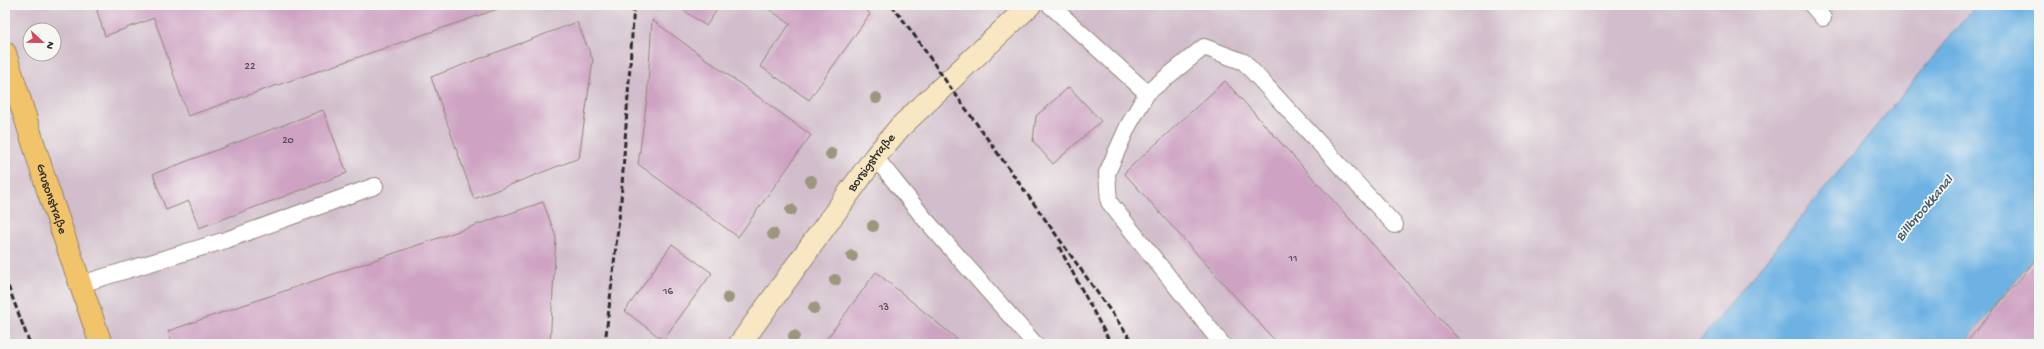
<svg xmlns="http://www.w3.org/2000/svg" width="2044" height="349" viewBox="0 0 2044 349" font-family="'Gochi Hand',sans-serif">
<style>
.industrial{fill:#d1bdcb;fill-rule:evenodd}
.water{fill:#6eb2e4;stroke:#4c6e88}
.building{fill:#cea2c2}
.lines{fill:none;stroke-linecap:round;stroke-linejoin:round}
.service-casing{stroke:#908578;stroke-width:18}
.secondary-casing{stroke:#908578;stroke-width:24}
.primary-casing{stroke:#908578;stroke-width:24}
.service{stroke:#fff;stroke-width:16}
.secondary{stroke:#f9e7c3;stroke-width:22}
.primary{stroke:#f1c36a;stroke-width:22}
.rail{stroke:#2b2b2b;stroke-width:3;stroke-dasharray:6 3;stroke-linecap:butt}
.tree{fill:#9b967b}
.labels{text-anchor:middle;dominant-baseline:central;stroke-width:3.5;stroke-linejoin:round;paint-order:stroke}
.number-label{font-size:11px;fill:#544951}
.street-label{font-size:13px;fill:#2b2b2b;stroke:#f6f6f2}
.water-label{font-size:14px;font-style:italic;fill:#425a6c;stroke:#f6f6f2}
</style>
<rect width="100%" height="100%" fill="#f6f6f2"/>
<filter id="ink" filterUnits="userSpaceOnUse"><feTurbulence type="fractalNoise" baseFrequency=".025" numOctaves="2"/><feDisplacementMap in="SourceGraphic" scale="8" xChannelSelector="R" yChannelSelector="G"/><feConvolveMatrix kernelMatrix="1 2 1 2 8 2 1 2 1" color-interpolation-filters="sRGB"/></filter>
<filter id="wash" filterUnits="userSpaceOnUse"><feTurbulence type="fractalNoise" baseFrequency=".012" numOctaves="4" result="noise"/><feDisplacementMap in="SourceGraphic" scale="16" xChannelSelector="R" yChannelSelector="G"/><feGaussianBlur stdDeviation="0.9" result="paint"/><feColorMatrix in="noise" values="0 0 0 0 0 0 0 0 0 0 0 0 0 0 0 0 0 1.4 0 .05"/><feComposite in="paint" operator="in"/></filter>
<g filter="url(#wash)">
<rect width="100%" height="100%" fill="#f4dfc5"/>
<path class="industrial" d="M5,5H1976L1697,344H5ZM30,30H54V54H30Z"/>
<polygon class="water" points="1976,5 2039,5 2039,252 1964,344 1697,344"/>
<g id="blocks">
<g class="building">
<polygon points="95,5 509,5 188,116 154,18 105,36"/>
<polygon points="676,5 720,5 706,26"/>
<polygon points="763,5 862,5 870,14 809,100 760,66 790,24"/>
<polygon points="652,20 811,135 738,237 638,164 647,99"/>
<polygon points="577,22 593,60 579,158 474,199 431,77"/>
<polygon points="1225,81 1463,344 1278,344 1124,173"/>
<polygon points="1069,87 1101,121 1053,164 1033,141 1036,116"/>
<polygon points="323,110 347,173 199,228 189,201 166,210 153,174"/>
<polygon points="543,202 556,237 550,344 173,344 168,331"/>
<polygon points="672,244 712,273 663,340 625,311"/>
<polygon points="2039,256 2039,344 1965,344"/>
<polygon points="876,272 963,344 823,344"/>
</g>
</g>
</g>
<g filter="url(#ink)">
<use href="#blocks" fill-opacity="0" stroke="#908578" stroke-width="1"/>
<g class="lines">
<defs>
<g id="service">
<polyline points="1050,5 1147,93 1128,126 1107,173 1109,202 1222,344"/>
<polyline points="1812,5 1823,18"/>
<polyline points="1147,93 1204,47 1244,62 1395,225"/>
<polyline points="875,157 924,218 1035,344"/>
<polyline points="81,284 226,240 375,186"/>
</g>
<g id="secondary">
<path id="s1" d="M740,344L875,157L900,127L1030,5"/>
</g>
<g id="primary">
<path id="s2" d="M5,53L48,190L101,344"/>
</g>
</defs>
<use href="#service" class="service-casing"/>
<use href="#secondary" class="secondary-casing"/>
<use href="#primary" class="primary-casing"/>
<use href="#service" class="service"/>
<use href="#secondary" class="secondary"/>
<use href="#primary" class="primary"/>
<g class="rail">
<path d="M891,5C912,30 929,57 948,84C1010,170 1072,257 1134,344"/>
<polyline points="1059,247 1111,344"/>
<polyline points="5,278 30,344"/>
<polyline points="5,341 6,344"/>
<polyline points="605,344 621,201 634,5"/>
</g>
</g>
<g class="tree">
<circle cx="876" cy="98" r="6"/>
<circle cx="831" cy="154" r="6"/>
<circle cx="811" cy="181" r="6"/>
<circle cx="791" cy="210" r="6"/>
<circle cx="873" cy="226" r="6"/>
<circle cx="773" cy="234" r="6"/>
<circle cx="852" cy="256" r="6"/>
<circle cx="835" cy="280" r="6"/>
<circle cx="728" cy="298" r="6"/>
<circle cx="814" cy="308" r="6"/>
<circle cx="794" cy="336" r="6"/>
</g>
</g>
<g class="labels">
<g class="number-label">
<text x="250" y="67">22</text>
<text x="288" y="141">20</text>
<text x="1293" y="259">11</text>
<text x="668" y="292">16</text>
<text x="884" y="308">13</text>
</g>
<g class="street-label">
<text stroke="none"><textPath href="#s1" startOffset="224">Borsigstraße</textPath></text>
<text stroke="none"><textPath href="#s2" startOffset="153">Grusonstraße</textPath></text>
</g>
<g class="water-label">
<text transform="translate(1925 209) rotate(-50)">Billbrookkanal</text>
</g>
</g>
<rect width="2044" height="349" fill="none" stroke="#f6f6f2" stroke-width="20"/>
<g transform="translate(42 42) rotate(112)"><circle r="19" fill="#f6f6f2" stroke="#a5a5a2"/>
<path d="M0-3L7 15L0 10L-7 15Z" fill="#d1495b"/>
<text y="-6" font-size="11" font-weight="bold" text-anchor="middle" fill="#2b2b2b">N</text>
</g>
</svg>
